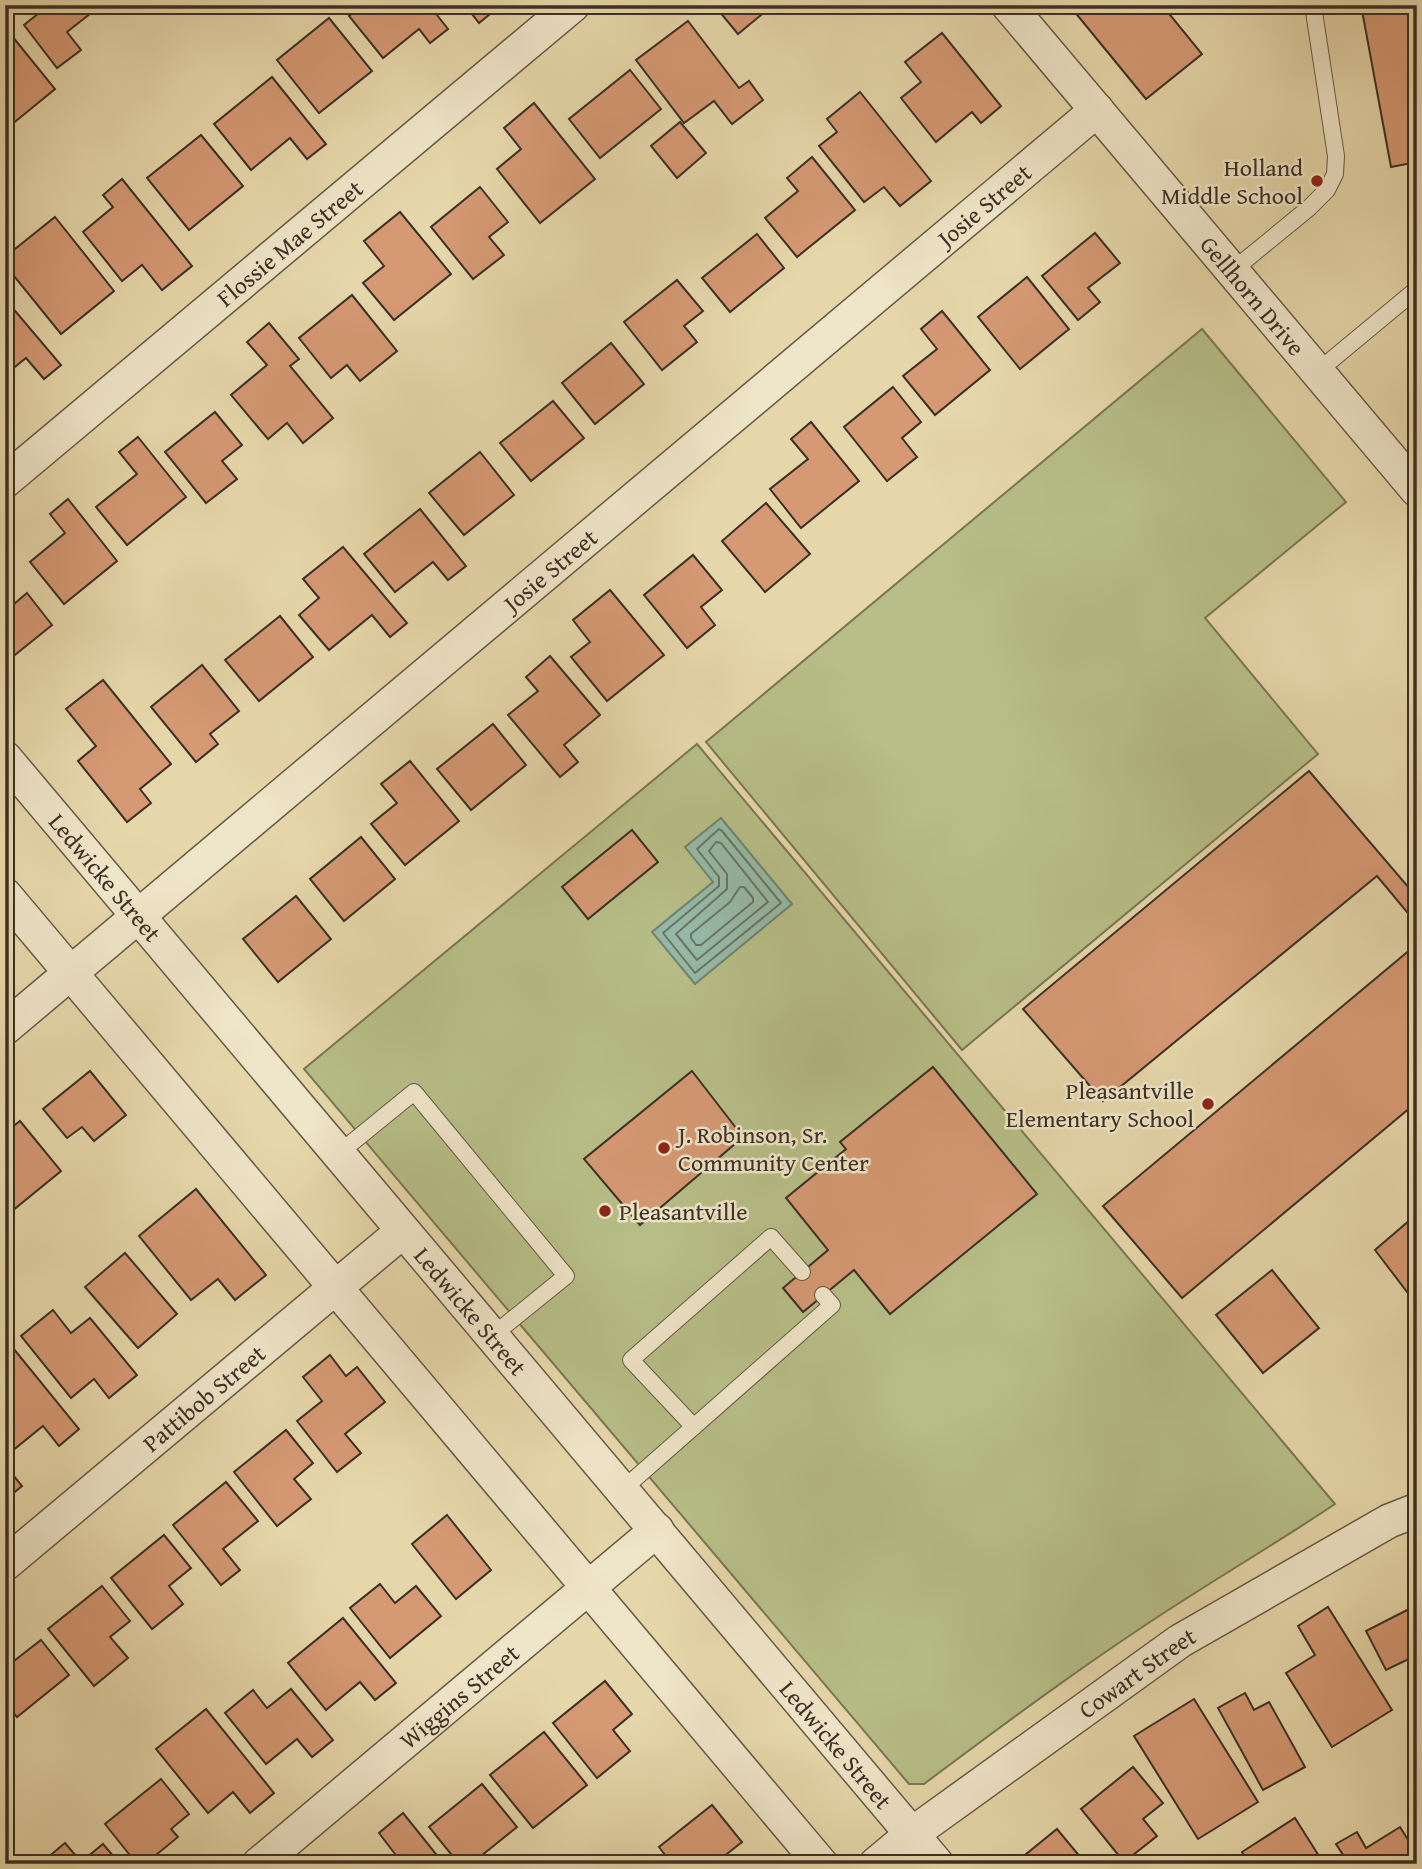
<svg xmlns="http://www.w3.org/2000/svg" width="1422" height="1869" viewBox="0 0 1422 1869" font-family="'Gentium Book Plus',serif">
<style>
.green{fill:#b7be87;stroke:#7a7756;stroke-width:2}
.water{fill:#96baa7;stroke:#728373;stroke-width:2}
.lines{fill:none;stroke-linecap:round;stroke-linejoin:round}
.shore{stroke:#697566;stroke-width:2}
.building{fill:#d59974;stroke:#3c3025;stroke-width:2}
.service-casing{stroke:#665a46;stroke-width:18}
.minor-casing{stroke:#665a46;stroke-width:36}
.service{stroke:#efe5c8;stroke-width:16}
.minor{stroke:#efe5c8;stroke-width:33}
.poi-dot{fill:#8f2418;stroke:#efe5c8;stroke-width:2.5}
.labels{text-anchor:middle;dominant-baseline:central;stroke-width:5;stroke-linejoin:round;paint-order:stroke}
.poi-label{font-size:24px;fill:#3c3025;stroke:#efe5c8;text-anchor:end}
.street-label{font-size:24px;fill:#3c3025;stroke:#efe5c8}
</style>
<rect width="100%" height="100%" fill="#e6d7aa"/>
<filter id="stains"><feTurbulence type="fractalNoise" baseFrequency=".00286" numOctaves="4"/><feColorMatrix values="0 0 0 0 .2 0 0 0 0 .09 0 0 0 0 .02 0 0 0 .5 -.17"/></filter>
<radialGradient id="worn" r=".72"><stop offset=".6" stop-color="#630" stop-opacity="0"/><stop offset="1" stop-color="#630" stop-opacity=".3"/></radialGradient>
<g class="green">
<polygon points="1202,329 1346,502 1205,618 1318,754 962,1050 706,742"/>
<path d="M697,744L1335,1504C1289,1535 1242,1563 1195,1593C1101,1652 1012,1718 924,1784H909L304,1069Z"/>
</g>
<polygon class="water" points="721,818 792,904 695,984 652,932 713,882 685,847"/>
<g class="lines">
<g class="shore">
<polygon points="719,829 722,831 781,903 695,973 663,933 719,886 719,877 697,849"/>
<polygon points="716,842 721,843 768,902 697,960 676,934 727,889 727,874 709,851"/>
<polygon points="740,887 744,887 753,898 753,902 701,945 696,945 691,938 691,934 730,902"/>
</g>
</g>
<g class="building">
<polygon points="49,5 100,6 67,32 81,50 57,68 24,25"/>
<polygon points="363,5 429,5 448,29 430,43 419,29 383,58 349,16"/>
<polygon points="465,5 501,5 479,23"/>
<polygon points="714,5 773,5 738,34"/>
<polygon points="1069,5 1162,5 1202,54 1146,99"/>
<polygon points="1361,5 1417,5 1417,162 1391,167"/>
<polygon points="329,18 372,71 319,113 277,60"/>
<polygon points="688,21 739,88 749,81 763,100 732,124 714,101 684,123 636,60"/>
<polygon points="942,33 1001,106 981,123 972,112 936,142 901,98 921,82 905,62"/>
<polygon points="12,36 55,89 5,130 5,42"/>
<polygon points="630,70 661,109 600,158 569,119"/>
<polygon points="272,77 326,144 307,159 290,138 251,170 214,124"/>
<polygon points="860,92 931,181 900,206 884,187 864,202 819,146 837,132 827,119"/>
<polygon points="534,103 595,179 540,223 497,169 521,149 504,128"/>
<polygon points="680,122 706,153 677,178 651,146"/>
<polygon points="201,135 243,186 189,230 147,178"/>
<polygon points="812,157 855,210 797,257 765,218 798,191 787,178"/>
<polygon points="122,179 192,266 162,290 142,265 122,281 83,232 113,207 103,195"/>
<polygon points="480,187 508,222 489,237 504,255 473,279 431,227"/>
<polygon points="400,212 451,274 394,320 363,283 384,266 364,241"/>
<polygon points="55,217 114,291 61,334 5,265 5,257"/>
<polygon points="1095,233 1120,263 1088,288 1100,302 1078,320 1042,276"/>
<polygon points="757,234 784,268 730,312 702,278"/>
<polygon points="1027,277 1069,329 1020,369 978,317"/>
<polygon points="677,280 703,311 684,326 697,342 662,370 624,322"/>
<polygon points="352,295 397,351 360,381 347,365 331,378 299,338"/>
<polygon points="5,299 61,365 44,379 26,358 5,375"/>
<polygon points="942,311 990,370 935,415 903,376 937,349 921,329"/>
<polygon points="269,323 299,359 290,366 333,418 303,443 287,423 268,439 231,395 267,365 247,342"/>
<polygon points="611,343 644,384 595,424 562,383"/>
<polygon points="893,387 921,422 902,438 917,457 887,481 844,427"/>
<polygon points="553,401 584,438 531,481 500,443"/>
<polygon points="215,412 242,445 222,461 237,479 206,503 165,452"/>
<polygon points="811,422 859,481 801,528 770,489 808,459 791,439"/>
<polygon points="138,437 186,497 127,545 96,507 137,474 119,452"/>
<polygon points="480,452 514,495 464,535 429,493"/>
<polygon points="68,499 117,561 64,604 30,562 65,533 50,514"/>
<polygon points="766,503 810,554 765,592 722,541"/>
<polygon points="420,509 466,566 448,580 433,562 395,592 364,554"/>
<polygon points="343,547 407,623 390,637 372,615 329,650 299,615 319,598 303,579"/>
<polygon points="693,555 722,590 701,607 715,625 687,648 644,595"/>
<polygon points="610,590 664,655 607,701 571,657 590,642 573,620"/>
<polygon points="27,593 52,625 5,663 5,607 7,610"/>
<polygon points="280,616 313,657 259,701 225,660"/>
<polygon points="550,656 600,715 564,745 578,762 560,777 508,715 538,691 526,677"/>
<polygon points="202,665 239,711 210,734 218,744 196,762 151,707"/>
<polygon points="103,680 171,764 140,789 151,803 127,822 78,761 96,746 66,709"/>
<polygon points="493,724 526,765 471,810 437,769"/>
<polygon points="410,761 459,821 405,865 371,824 397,803 381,784"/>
<polygon points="1309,771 1409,888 1417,883 1417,924 1377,876 1103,1101 1023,1009"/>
<polygon points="632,830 658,862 588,919 562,887"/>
<polygon points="361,837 395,879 344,921 310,879"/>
<polygon points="296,896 331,939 278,982 243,939"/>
<polygon points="1417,944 1417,1102 1182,1298 1103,1206"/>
<polygon points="933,1067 1037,1194 890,1314 854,1270 803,1312 783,1288 828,1250 786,1198 846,1149 840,1142"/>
<polygon points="90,1071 126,1115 94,1141 82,1127 67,1138 43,1109"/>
<polygon points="692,1071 743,1137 640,1225 584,1159"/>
<polygon points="20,1121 61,1171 12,1211 5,1203 5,1133"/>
<polygon points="196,1189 266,1275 235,1300 218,1279 191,1300 139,1236"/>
<polygon points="1417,1214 1417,1305 1375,1250"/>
<polygon points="125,1253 177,1314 138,1348 85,1287"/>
<polygon points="1272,1270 1319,1328 1263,1373 1216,1315"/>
<polygon points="53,1310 71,1333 90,1318 137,1375 109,1398 94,1379 71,1398 21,1336"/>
<polygon points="13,1348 79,1429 59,1446 43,1426 12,1451 5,1443 5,1355"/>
<polygon points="330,1355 346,1376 357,1367 385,1402 345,1434 361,1453 337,1472 297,1421 322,1401 303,1377"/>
<polygon points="286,1430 313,1463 294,1479 311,1499 277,1526 234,1472"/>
<polygon points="5,1465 22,1486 5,1500"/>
<polygon points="226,1482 258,1521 223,1549 240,1570 221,1585 173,1525"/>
<polygon points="447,1515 491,1570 456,1599 412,1544"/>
<polygon points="164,1535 191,1568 169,1586 183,1604 152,1629 111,1578"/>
<polygon points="380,1584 395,1603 416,1586 441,1616 390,1658 350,1608"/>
<polygon points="102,1586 130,1621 110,1637 128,1658 94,1686 48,1629"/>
<polygon points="1417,1605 1417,1655 1386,1670 1366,1631"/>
<polygon points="1328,1607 1392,1710 1332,1747 1286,1673 1315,1655 1298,1626"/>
<polygon points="343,1618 396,1683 375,1700 360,1682 326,1710 288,1663"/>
<polygon points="41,1640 69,1675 17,1717 5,1702 5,1668"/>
<polygon points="605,1681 632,1714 613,1730 630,1751 597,1778 553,1723"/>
<polygon points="291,1689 333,1740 312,1757 297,1739 266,1764 225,1713 253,1690 267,1708"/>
<polygon points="1245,1693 1254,1710 1269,1702 1305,1767 1263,1790 1218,1708"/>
<polygon points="1194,1699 1258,1802 1198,1839 1134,1736"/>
<polygon points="206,1709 274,1793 250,1813 233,1792 208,1813 156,1749"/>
<polygon points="544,1732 587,1785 533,1828 490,1775"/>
<polygon points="1133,1767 1163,1803 1143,1819 1157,1836 1124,1862 1081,1809"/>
<polygon points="161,1779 189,1814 171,1829 178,1837 145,1864 137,1864 105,1824"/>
<polygon points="482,1784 517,1827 471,1864 459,1864 429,1827"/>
<polygon points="712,1805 742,1842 723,1857 728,1864 672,1864 659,1847"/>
<polygon points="403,1813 444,1864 383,1864 395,1854 379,1833"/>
<polygon points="1295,1818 1324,1864 1249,1864 1242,1852"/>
<polygon points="1400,1827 1417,1854 1417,1864 1349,1864 1336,1844 1357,1832 1366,1848"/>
<polygon points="1057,1829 1086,1864 1032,1864 1025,1855"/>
<polygon points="65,1843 81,1862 103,1844 120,1864 40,1864"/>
</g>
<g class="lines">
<defs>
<g id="service">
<polyline points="1232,271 1309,208 1327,190 1335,174 1336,156 1313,5"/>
<polyline points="1317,372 1417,289"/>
<polyline points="338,1154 414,1092 566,1276 492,1336"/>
<polyline points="694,1427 631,1360 771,1237 802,1272"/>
<polyline points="622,1490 832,1305 823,1295"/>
</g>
<g id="minor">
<path id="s1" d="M1008,5L1417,490"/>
<path id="s2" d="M5,481L573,5"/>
<path id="s3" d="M5,758L937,1864"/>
<polyline points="5,895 821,1864"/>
<path id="s4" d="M5,1028L1097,110"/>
<path id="s5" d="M5,1564L403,1231"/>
<path id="s6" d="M259,1864L657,1530"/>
<path id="s7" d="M876,1864L912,1834L1180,1641L1389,1521L1417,1510"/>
</g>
</defs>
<use href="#service" class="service-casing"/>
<use href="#minor" class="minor-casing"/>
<use href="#service" class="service"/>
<use href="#minor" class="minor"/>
</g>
<g class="poi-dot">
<circle cx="1317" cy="181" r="7"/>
<circle cx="1208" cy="1104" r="7"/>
<circle cx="664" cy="1148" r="7"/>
<circle cx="605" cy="1211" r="7"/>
</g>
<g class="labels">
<g class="poi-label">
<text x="1303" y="167">Holland<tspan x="1303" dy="28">Middle School</tspan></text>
<text x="1194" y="1090">Pleasantville<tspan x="1194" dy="28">Elementary School</tspan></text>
<text x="678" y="1134" text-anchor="start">J. Robinson, Sr.<tspan x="678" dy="28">Community Center</tspan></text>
<text x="619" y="1211" text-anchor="start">Pleasantville</text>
</g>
<g class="street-label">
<text stroke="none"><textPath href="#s4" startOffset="1279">Josie Street</textPath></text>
<text stroke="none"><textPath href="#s2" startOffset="371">Flossie Mae Street</textPath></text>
<text stroke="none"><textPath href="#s1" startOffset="380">Gellhorn Drive</textPath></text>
<text stroke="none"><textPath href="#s4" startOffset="712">Josie Street</textPath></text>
<text stroke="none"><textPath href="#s3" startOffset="156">Ledwicke Street</textPath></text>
<text stroke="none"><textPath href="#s3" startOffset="723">Ledwicke Street</textPath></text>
<text stroke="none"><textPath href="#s5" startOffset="259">Pattibob Street</textPath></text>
<text stroke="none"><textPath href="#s7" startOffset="324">Cowart Street</textPath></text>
<text stroke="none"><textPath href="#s6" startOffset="261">Wiggins Street</textPath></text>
<text stroke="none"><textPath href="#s3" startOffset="1290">Ledwicke Street</textPath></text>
</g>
</g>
<rect width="1422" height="1869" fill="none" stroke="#e6d7aa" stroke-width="28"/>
<rect x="7" y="7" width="1408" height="1855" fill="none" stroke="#3c3025" stroke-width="3.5"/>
<rect x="14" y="14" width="1394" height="1841" fill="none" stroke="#3c3025" stroke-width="2"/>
<rect width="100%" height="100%" filter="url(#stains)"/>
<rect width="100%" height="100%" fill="url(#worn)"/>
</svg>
